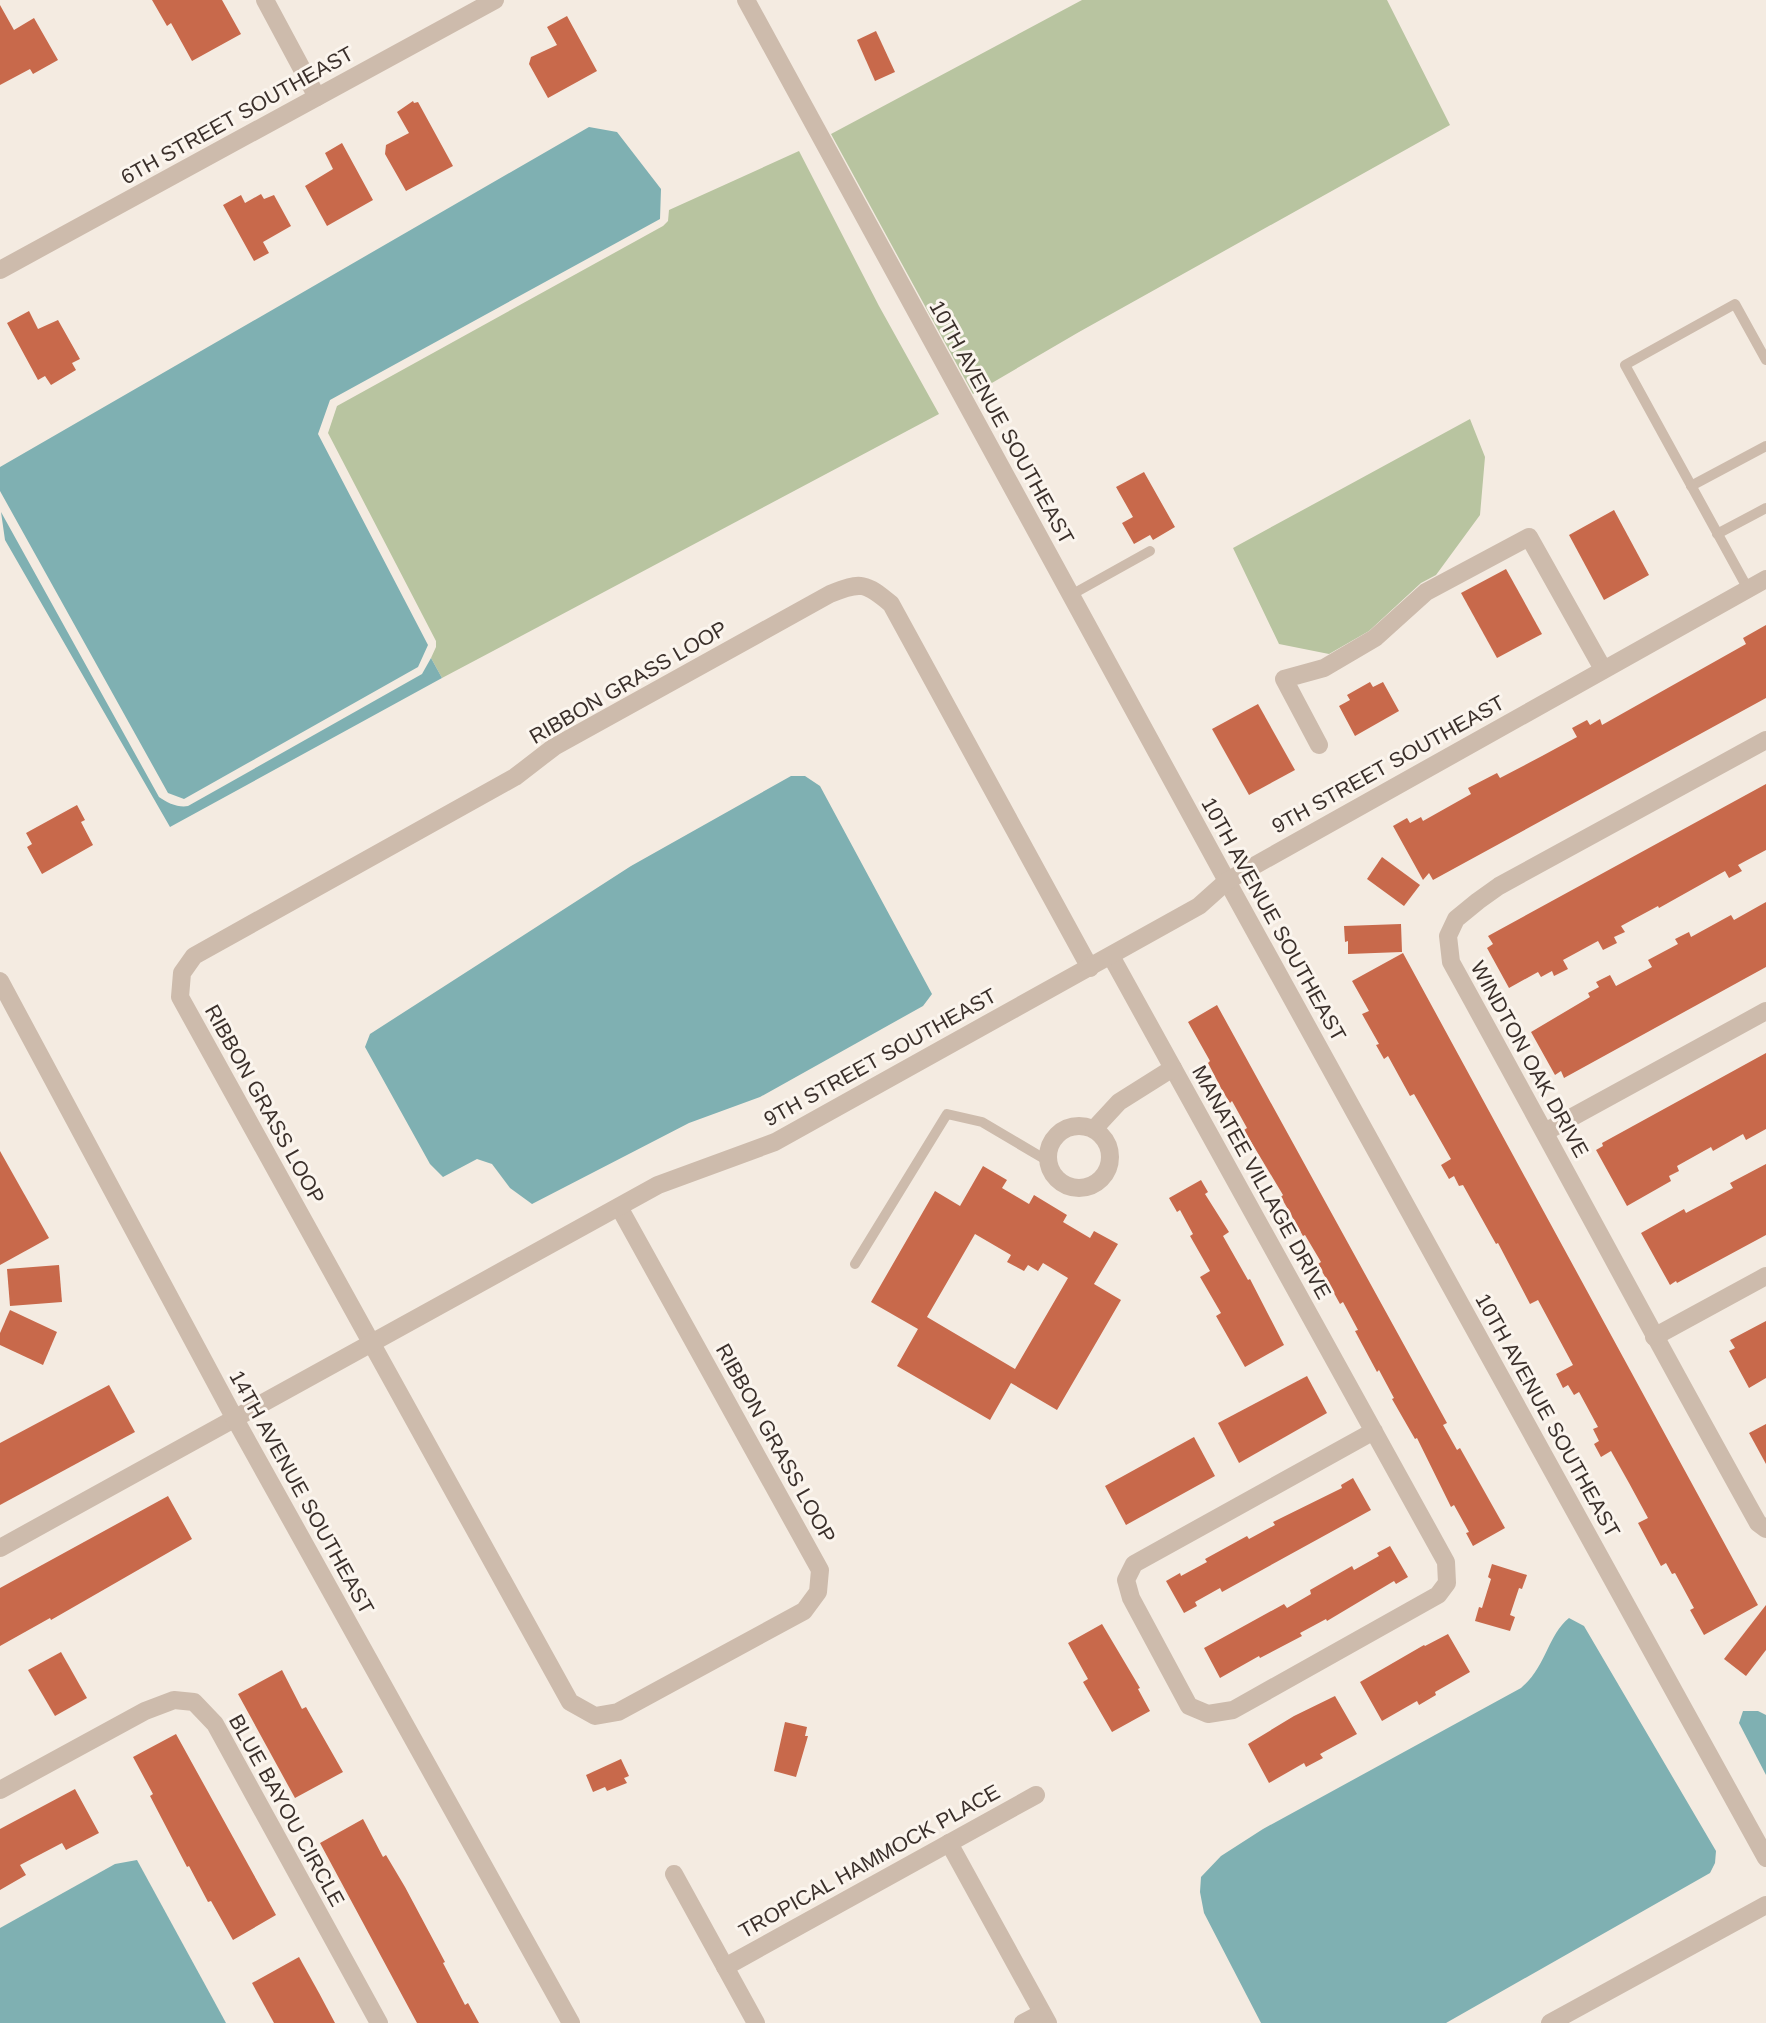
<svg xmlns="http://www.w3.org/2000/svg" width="1766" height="2023" viewBox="0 0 1766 2023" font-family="Helvetica,sans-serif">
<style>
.green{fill:#b8c4a0}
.water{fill:#7fb0b2}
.building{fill:#c8694b;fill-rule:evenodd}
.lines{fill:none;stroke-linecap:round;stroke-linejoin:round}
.service{stroke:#cdbbac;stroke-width:10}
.minor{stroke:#cdbbac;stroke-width:18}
.tertiary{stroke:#cdbbac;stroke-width:18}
.labels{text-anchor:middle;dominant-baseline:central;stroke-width:6;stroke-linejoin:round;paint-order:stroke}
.street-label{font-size:21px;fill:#3b302b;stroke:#fbf5ee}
</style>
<rect width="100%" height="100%" fill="#f4ebe1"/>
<g class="green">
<polygon points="1082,0 1387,0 1450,125 1079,332 973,394 831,134"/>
<polygon points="799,151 879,306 939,414 442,678 431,658 436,647 436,641 328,433 337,406 663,226 668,221 669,210"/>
<polygon points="1470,419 1485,457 1480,515 1436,575 1421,583 1369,631 1329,654 1279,644 1233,548"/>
</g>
<g class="water">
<polygon points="589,127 617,132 661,189 660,219 330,400 318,434 428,645 418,667 184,799 168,793 0,491 0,467"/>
<path d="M1,512L159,797C167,803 179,808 188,806L422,674L431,658L442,678L170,827L5,540Z"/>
<polygon points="791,776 805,776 820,786 932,994 923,1006 760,1097 689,1123 532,1204 510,1188 492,1164 477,1159 443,1177 430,1164 365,1047 370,1034 631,866"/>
<path d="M1569,1618L1584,1626L1716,1851L1715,1863L1710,1873L1446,2023H1261L1204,1913L1200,1892L1201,1877L1221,1856L1263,1829L1521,1688C1547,1666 1547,1636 1569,1618Z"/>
<polygon points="1743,1711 1758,1711 1766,1715 1766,1775 1739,1723"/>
<polygon points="137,1860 226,2023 0,2023 0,1928 115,1864"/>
</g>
<g class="building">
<polygon points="152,0 222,0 241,34 192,61 171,23 167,26"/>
<polygon points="0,5 14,30 34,18 58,60 33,74 30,69 0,85"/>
<polygon points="567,16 597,71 548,98 529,64 531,57 557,45 547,27"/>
<polygon points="876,31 895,72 875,81 857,40"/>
<polygon points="413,101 414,103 418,102 453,166 406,191 385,154 386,145 409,133 397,112"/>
<polygon points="342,143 373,200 327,226 305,186 333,169 325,153"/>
<polygon points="261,194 264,199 274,195 291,226 263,242 269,253 254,261 223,205 241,195 245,203"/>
<polygon points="29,311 38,329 58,320 80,359 72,363 76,370 51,385 45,376 38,380 7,323"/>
<polygon points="1144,472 1175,527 1153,540 1150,535 1134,544 1122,523 1133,517 1116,487"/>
<polygon points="1614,510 1649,575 1604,600 1569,535"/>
<polygon points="1506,569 1542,634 1497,658 1461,593"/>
<polygon points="1766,625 1766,698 1433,880 1429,873 1423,880 1393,826 1407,818 1410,823 1421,817 1423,821 1471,794 1468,788 1497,773 1500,778 1542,756 1577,737 1572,728 1587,720 1590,725 1600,719 1602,725 1746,644 1743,638"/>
<polygon points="1370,682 1373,687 1383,682 1399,711 1355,736 1339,706 1350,700 1347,695"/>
<polygon points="1258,704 1295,770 1249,795 1212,729"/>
<polygon points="1766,784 1766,850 1738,865 1742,871 1729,878 1725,871 1659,908 1658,906 1621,926 1625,932 1614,937 1617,943 1603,950 1598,941 1563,960 1568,969 1554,976 1552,971 1541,977 1538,972 1509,988 1487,948 1493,944 1488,936"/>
<polygon points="77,805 85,820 81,822 93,845 42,874 27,847 32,844 26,833"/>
<polygon points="1382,857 1420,885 1404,906 1367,879"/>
<polygon points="1766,902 1766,967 1564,1078 1561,1071 1555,1075 1531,1032 1590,997 1588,993 1599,987 1596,982 1610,975 1616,986 1652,967 1648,960 1678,944 1675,939 1689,932 1691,937 1731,915 1734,920"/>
<polygon points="1401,924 1402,952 1348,954 1348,941 1345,942 1344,926"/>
<polygon points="1403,953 1758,1605 1704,1635 1690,1610 1694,1608 1675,1573 1672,1574 1666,1563 1661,1566 1638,1523 1648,1518 1629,1483 1611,1451 1601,1457 1594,1444 1599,1441 1593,1429 1598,1427 1579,1392 1574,1395 1568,1385 1563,1388 1556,1374 1573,1365 1538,1300 1530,1304 1498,1243 1496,1244 1463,1185 1459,1186 1454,1176 1449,1179 1441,1165 1451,1159 1414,1094 1410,1096 1388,1056 1384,1059 1376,1045 1379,1044 1362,1014 1369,1011 1352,981"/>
<polygon points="1217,1005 1447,1423 1443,1425 1457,1450 1460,1448 1505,1528 1473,1546 1466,1533 1469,1532 1454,1505 1451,1507 1417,1438 1415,1439 1392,1399 1394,1398 1379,1370 1377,1372 1370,1359 1355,1331 1358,1330 1343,1302 1340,1304 1318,1264 1321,1262 1305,1235 1303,1236 1281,1197 1283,1195 1244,1130 1247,1128 1232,1101 1230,1103 1222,1090 1208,1063 1210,1061 1188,1022"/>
<polygon points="1766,1053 1766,1129 1746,1140 1743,1134 1713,1151 1711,1147 1677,1166 1679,1171 1669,1176 1671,1181 1627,1206 1596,1150 1603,1146 1602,1143"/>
<polygon points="0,1151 49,1238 0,1265"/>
<polygon points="1766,1164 1766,1235 1677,1283 1676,1281 1670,1285 1641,1233 1684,1209 1686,1213 1733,1188 1730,1183"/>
<path d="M983,1166L1007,1180L1002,1188L1029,1204L1034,1195L1067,1215L1063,1222L1090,1238L1094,1231L1118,1244L1094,1284L1121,1300L1057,1410L1011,1383L990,1420L897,1366L918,1329L871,1302L935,1191L960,1206ZM975,1234L1011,1255L1007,1262L1024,1271L1028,1265L1038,1271L1043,1263L1068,1278L1015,1369L927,1317Z"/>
<polygon points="1201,1180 1208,1192 1205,1194 1229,1232 1223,1236 1248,1280 1250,1279 1284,1345 1245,1367 1216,1316 1221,1313 1200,1277 1210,1271 1190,1236 1193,1234 1180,1210 1177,1212 1169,1198"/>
<polygon points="59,1265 62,1302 10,1306 7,1269"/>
<polygon points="10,1310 57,1332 43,1365 0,1345 0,1333"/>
<polygon points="1766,1321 1766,1378 1749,1388 1729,1351 1735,1348 1730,1340"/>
<polygon points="1307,1376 1327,1413 1239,1463 1218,1423"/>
<polygon points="109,1385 135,1432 0,1505 0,1443"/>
<polygon points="1766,1424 1766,1464 1749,1433"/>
<polygon points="1194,1437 1215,1476 1126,1525 1105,1486"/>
<polygon points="1353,1478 1371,1510 1222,1592 1220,1588 1195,1602 1197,1606 1184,1613 1166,1581 1180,1573 1181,1576 1207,1562 1205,1559 1247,1536 1249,1539 1275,1525 1273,1522 1342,1488 1341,1485"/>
<polygon points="168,1496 192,1539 51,1620 50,1618 0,1646 0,1588"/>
<polygon points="1390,1546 1408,1577 1396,1584 1394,1581 1327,1621 1326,1619 1300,1633 1302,1636 1260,1658 1259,1656 1220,1678 1204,1648 1284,1604 1287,1608 1311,1594 1310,1590 1352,1566 1354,1570 1379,1556 1377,1553"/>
<polygon points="1492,1564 1527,1575 1522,1589 1519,1588 1510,1615 1515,1617 1510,1631 1475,1621 1479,1607 1482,1608 1491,1579 1488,1577"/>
<polygon points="1766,1605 1766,1650 1746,1676 1724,1659"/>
<polygon points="1102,1624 1140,1688 1138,1689 1150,1711 1112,1732 1083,1682 1088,1679 1068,1643"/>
<polygon points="1448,1634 1470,1672 1435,1692 1436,1695 1419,1705 1417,1701 1382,1721 1360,1682 1424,1645 1425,1646"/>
<polygon points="61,1652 87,1698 55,1716 28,1670"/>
<polygon points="282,1670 302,1709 306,1707 343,1772 295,1798 238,1694"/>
<polygon points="1335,1696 1357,1734 1320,1754 1323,1758 1306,1767 1304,1763 1269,1783 1248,1744 1294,1716"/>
<polygon points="785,1722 807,1727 805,1736 808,1736 796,1777 774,1771"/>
<polygon points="176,1734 276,1915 233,1940 211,1901 208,1902 189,1866 187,1867 150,1796 153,1794 133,1757"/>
<polygon points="621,1759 629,1776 624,1778 627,1783 607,1791 605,1787 593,1792 586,1775"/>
<polygon points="75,1789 99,1833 66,1850 62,1843 20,1865 26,1875 0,1890 0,1829"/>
<polygon points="363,1819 383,1857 386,1855 405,1887 445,1962 443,1963 465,2005 468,2003 479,2023 417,2023 320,1843"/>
<polygon points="299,1957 319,1993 335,2023 274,2023 252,1983"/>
</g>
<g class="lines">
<g class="service">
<polyline points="1691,486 1766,446"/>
<polyline points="1717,534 1766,508"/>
<polyline points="1748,589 1625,365 1735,304 1766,360"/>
<polyline points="1071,595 1150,551"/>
<polyline points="855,1264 947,1114 982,1122 1048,1161"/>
</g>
<g class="minor">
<polyline points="265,0 317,97"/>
<polyline points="746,0 1227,881 1766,1858"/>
<polyline points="0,270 495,0"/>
<path d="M1766,740L1499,886L1478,901L1456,919L1448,936L1451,962C1554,1148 1654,1337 1758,1523L1766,1529"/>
<polyline points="1319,745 1284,679 1324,668 1375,638 1426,592 1529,537 1603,669"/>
<path d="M1111,956C1223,1158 1335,1360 1446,1562L1447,1583L1438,1595L1233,1710L1208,1714L1189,1706L1131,1598L1126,1580L1134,1564L1374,1431"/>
<circle cx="1079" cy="1157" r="31"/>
<polyline points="1094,1129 1119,1102 1173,1068"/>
<polyline points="1545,1132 1766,1011"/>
<path d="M619,1207L820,1570L818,1592L804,1611L618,1712L595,1716L570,1702L180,997L182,973L194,956L515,777L554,747L830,594C861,581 866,583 891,604L1090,968"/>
<polyline points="1654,1337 1766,1276"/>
<polyline points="0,1548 658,1185 775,1142 1199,906 1227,881 1766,579"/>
<polyline points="0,1790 145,1711 174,1700 194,1702 215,1724 379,2023"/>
<polyline points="949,1843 1048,2023"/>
<polyline points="674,1874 756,2023"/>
<polyline points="725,1967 1036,1795"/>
<polyline points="1023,2023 1042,2013"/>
<polyline points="1550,2023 1766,1905"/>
</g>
<polyline class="tertiary" points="0,981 235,1419 571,2023"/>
</g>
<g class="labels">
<g class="street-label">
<text transform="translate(237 115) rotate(-29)">6TH STREET SOUTHEAST</text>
<text transform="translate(1002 422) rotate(61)">10TH AVENUE SOUTHEAST</text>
<text transform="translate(628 682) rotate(-30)">RIBBON GRASS LOOP</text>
<text transform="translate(1388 764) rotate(-29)">9TH STREET SOUTHEAST</text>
<text transform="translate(1274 919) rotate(61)">10TH AVENUE SOUTHEAST</text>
<text transform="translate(880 1057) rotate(-29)">9TH STREET SOUTHEAST</text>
<text transform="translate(1530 1059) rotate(61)">WINDTON OAK DRIVE</text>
<text transform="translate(265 1104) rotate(61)">RIBBON GRASS LOOP</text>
<text transform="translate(1262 1182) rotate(61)">MANATEE VILLAGE DRIVE</text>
<text transform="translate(1548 1415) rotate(61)">10TH AVENUE SOUTHEAST</text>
<text transform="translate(776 1443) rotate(61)">RIBBON GRASS LOOP</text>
<text transform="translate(302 1492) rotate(61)">14TH AVENUE SOUTHEAST</text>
<text transform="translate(287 1810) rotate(61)">BLUE BAYOU CIRCLE</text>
<text transform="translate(869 1861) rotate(-29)">TROPICAL HAMMOCK PLACE</text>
</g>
</g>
</svg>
